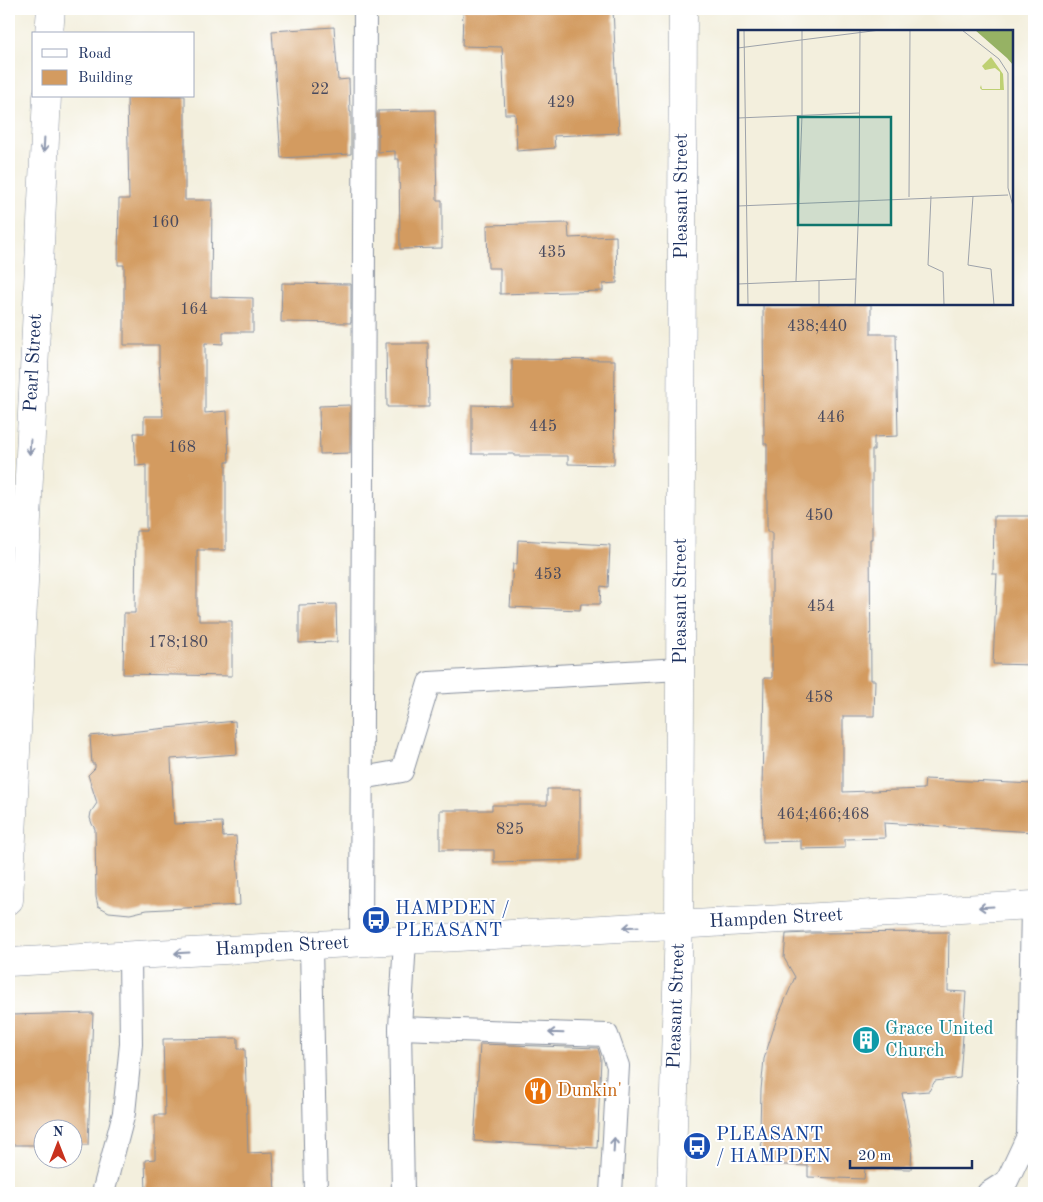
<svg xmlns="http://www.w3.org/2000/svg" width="1043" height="1202" viewBox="0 0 1043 1202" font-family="'Old Standard TT',serif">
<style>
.building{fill:#d39b60}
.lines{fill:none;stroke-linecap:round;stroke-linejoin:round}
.lane-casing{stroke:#878f9e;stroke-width:24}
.street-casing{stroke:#878f9e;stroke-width:29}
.secondary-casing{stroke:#878f9e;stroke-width:29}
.lane{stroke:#fff;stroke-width:22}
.street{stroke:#fff;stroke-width:28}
.secondary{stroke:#fff;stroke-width:28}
.oneway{stroke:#8d97ae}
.labels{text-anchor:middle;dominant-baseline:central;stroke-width:4;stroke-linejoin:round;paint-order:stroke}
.number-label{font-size:16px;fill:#494a5e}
.street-label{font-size:19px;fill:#1b2f5e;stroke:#fff}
.transit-label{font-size:19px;fill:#164399;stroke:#fff;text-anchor:start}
.culture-label{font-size:19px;fill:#0d838f;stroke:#fff;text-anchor:start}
.food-label{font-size:19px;fill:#c56008;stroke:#fff;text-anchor:start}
.inset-road{fill:none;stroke:#9da2aa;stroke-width:1}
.view{fill:#0f766e;fill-opacity:0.15;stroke:#0f766e;stroke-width:2.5}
.inset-edge{fill:none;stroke:#1b2f5e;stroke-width:2.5}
</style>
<rect width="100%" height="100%" fill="#fff"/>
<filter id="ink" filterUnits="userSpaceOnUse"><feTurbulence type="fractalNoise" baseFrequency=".02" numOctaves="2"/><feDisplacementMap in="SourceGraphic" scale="10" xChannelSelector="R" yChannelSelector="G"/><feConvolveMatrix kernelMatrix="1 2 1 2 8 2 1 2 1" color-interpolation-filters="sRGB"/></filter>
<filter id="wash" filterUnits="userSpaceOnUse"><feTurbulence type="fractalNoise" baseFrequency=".0096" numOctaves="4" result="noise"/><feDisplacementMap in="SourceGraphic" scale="20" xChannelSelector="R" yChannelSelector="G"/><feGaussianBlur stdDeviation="1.12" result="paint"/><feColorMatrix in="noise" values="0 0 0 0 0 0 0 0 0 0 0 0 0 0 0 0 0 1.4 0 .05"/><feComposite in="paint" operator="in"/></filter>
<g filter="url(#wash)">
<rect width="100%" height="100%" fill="#f3efdd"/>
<g id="blocks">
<g class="building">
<polygon points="463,9 613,9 619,133 554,136 555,148 517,151 515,114 505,114 502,47 462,46"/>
<polygon points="334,27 338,80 349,79 350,112 351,112 351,154 281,158 272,31"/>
<polygon points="127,96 185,96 185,200 212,200 211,297 253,298 253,332 223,332 223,344 205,343 205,413 227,411 229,462 226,462 226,550 197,550 197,614 199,614 199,621 232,621 232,676 123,674 124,613 135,613 136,531 146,531 146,465 136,466 134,433 144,433 144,416 163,416 159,363 159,345 124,345 124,265 118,265 119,199 129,199"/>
<polygon points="435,110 437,200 442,200 442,248 400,249 399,159 395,159 395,151 378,152 378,111"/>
<polygon points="568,223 569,238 616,236 617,283 603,284 603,291 500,294 500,268 488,268 487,225"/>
<polygon points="282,283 351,284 351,323 281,322"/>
<polygon points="804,304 871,304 871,334 896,334 898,436 874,437 874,450 872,450 872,539 870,539 871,680 875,680 874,716 843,716 843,792 924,789 925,779 1034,784 1034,832 884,823 885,838 845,839 845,848 801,849 801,841 763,842 762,791 764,678 772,678 772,532 767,532 767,444 764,444 763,305"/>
<polygon points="386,343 428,343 429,407 387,407"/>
<polygon points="512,359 615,360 614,465 568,464 568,456 514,456 514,454 472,454 472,405 512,406"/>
<polygon points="350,405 350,453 320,454 319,406"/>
<polygon points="994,516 1034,516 1034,665 993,664 997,574 993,574"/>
<polygon points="518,540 610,545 608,587 601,586 600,604 581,604 580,610 510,607 513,564 517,564"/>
<polygon points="336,604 337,642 299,643 299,605"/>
<polygon points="235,721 237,754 171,759 174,824 222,822 223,837 236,836 240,905 147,910 130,914 109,912 98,906 96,897 95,829 92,824 90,818 91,812 97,803 88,775 95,768 95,764 92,764 90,736"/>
<polygon points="547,789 580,789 580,860 494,862 494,850 440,850 440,810 492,810 492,805 547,805"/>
<polygon points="949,932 948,991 966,992 960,1078 935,1081 929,1091 902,1093 912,1144 911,1169 865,1168 864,1179 808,1177 808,1166 763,1164 760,1128 761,1090 764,1059 776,1021 795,977 784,958 786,934 809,933"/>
<polygon points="93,1013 88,1145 72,1145 72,1130 42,1130 42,1145 9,1145 9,1015"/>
<polygon points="238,1038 238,1049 245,1049 248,1153 273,1152 275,1193 146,1193 145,1160 155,1159 155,1115 165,1115 163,1039"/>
<polygon points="480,1044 598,1048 601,1059 597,1148 474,1141"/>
</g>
</g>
</g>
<g filter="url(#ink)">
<use href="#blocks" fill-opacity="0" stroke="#878f9e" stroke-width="1"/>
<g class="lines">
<defs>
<g id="lane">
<polyline points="362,778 402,771 429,683 680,669"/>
<polyline points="361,942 365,9"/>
<polyline points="311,946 316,1193"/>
<polyline points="400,1028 607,1035 618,1066 611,1193"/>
<polyline points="103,1193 124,1113 131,1044 130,956"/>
<polyline points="403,1193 400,1028 405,940"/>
<polyline points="988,1193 1007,1181 1028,1136 1032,905"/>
</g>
<g id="street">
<polyline points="49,34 51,9"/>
<polyline points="9,900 47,96"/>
</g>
<g id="secondary">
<polyline points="9,962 1034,905"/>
<polyline points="671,1193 679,924 683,9"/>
</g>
</defs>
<use href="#lane" class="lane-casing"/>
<use href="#street" class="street-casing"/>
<use href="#secondary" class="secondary-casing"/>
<use href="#lane" class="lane"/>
<use href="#street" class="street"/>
<use href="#secondary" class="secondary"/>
</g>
<defs><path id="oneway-shaft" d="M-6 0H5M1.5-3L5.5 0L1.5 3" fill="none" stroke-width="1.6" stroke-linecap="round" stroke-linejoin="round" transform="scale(1.25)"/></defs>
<g class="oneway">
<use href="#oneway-shaft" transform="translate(44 145) rotate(93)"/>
<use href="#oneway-shaft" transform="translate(30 447) rotate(93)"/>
<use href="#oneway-shaft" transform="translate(986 907) rotate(177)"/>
<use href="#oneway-shaft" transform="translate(631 927) rotate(177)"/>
<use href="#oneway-shaft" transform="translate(182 953) rotate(177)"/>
<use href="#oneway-shaft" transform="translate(556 1033) rotate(-178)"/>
<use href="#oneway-shaft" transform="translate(614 1145) rotate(-87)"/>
</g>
</g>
<defs>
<symbol id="bus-disc" viewBox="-11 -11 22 22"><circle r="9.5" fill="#1a4fb4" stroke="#fff"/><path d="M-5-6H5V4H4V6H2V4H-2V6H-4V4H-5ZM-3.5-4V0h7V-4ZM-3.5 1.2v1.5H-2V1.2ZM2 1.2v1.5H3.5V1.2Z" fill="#fff"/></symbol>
<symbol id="building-disc" viewBox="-11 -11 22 22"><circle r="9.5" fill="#0f9aa8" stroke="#fff"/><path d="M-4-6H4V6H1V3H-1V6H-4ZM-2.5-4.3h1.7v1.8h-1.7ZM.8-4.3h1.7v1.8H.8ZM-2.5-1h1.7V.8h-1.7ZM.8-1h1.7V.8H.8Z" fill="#fff"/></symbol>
<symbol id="restaurant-disc" viewBox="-11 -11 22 22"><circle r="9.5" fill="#e8710a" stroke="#fff"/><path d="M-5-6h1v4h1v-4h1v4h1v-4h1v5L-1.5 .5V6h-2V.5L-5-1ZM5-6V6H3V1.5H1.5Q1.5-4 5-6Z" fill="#fff"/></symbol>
</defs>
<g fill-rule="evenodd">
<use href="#bus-disc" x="360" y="904" width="32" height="32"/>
<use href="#building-disc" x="850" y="1024" width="32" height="32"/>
<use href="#restaurant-disc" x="522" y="1075" width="32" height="32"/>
<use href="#bus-disc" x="681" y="1130" width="32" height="32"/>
</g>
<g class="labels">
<g class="number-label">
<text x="320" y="90">22</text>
<text x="561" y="103">429</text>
<text x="165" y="223">160</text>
<text x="552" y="253">435</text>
<text x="194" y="310">164</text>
<text x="817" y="327">438;440</text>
<text x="831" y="418">446</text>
<text x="543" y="427">445</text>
<text x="182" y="448">168</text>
<text x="819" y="516">450</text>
<text x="548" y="575">453</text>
<text x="821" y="607">454</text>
<text x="178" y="643">178;180</text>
<text x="819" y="698">458</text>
<text x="823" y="815">464;466;468</text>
<text x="510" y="830">825</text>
</g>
<g class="street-label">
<text transform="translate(682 196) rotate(-90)">Pleasant Street</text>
<text transform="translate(34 363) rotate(-87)">Pearl Street</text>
<text transform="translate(681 601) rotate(-90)">Pleasant Street</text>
<text transform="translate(776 919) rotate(-3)">Hampden Street</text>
<text transform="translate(282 947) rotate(-3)">Hampden Street</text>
<text transform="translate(677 1006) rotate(-88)">Pleasant Street</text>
</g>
<g class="transit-label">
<text x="395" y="909">HAMPDEN /<tspan x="395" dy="22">PLEASANT</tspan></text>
<text x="716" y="1135">PLEASANT<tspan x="716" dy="22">/ HAMPDEN</tspan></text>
</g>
<g class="culture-label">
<text x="885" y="1029">Grace United<tspan x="885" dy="22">Church</tspan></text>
</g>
<g class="food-label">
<text x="557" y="1091">Dunkin'</text>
</g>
</g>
<g transform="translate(738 30)">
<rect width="275" height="275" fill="#f3efdd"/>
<path d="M253,27L265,44L266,60H244L242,58L243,55L244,59H262V42L257,38L247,40L244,36Z" fill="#bed072"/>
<path d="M237,0H275V35L269,28Z" fill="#96b264"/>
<path class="inset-road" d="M6,0L10,275M224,0L261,29L270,43V158L275,176M0,18L142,0M0,88L121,83M193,166L190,235L205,242L206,275M235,166L230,235L253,239L256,275M171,167L172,0M121,170L122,1M0,176L270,165M58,251L64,85V0M0,254L118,249M81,275V251M117,275L121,170"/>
<path class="view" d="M60,87H153V195H60Z"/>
<rect width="275" height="275" class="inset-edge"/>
</g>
<rect width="1043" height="1202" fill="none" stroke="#fff" stroke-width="30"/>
<rect x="32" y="32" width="162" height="65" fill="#ffffff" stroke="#a4acbf"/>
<rect x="42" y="49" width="25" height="8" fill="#ffffff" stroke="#a4acbf"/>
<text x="78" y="58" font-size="15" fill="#1b2f5e">Road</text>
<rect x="42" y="70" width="25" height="15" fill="#d39b60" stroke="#a4acbf"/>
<text x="78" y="82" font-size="15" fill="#1b2f5e">Building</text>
<g transform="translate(58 1144)"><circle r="24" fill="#ffffff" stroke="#a4acbf"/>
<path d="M0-4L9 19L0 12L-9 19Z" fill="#c8321e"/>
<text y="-8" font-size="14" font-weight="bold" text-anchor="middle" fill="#1b2f5e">N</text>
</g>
<path d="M850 1160v8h122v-8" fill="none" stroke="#1b2f5e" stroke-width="2.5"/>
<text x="858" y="1160" font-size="15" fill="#1b2f5e" stroke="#ffffff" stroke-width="4" paint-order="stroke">20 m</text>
</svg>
